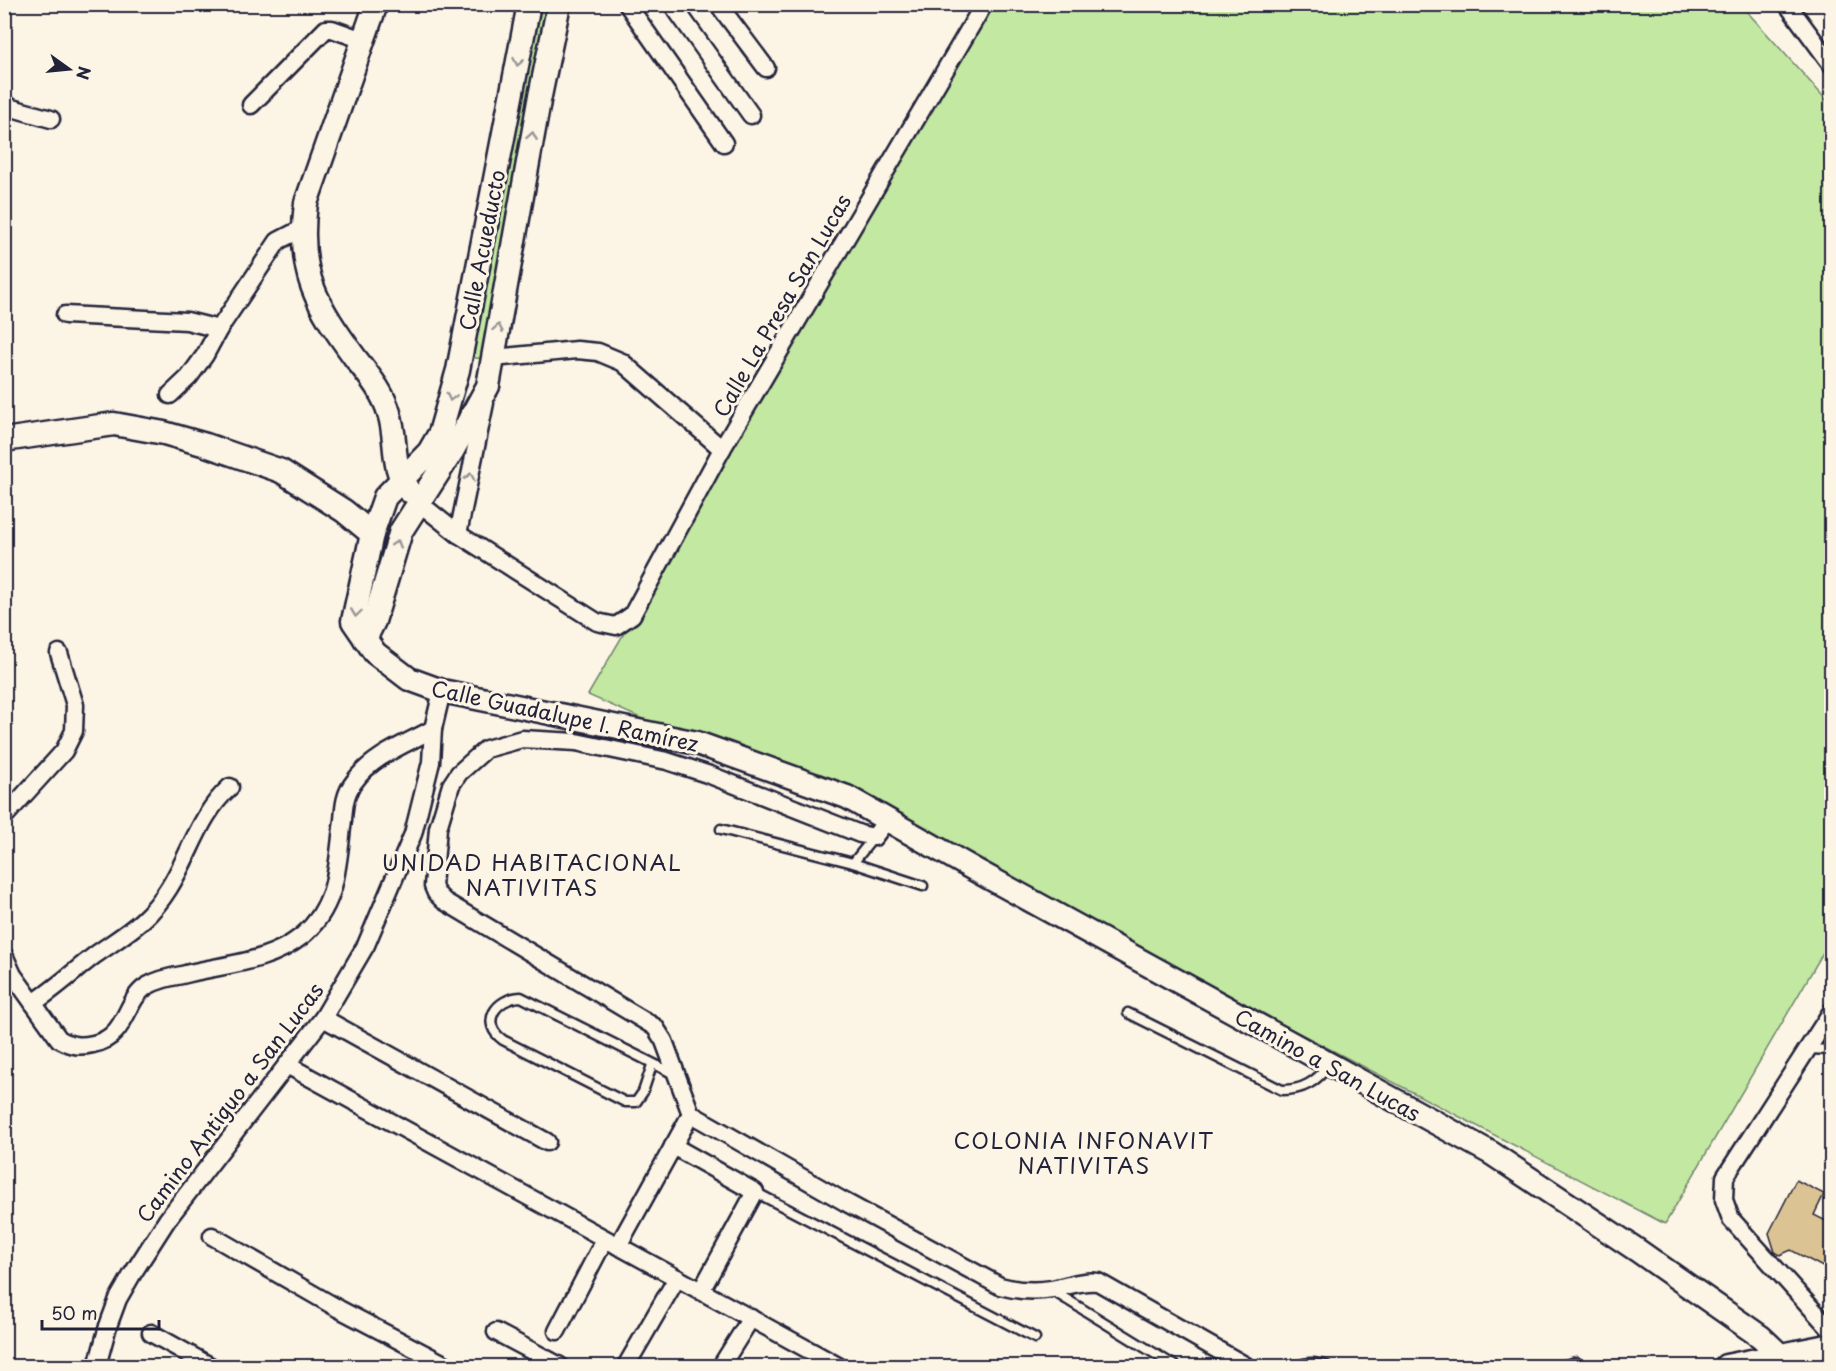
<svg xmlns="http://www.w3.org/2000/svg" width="1836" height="1371" viewBox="0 0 1836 1371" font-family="'Playpen Sans',sans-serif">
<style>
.green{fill:#c3e8a2;stroke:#72856e;stroke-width:1.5}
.building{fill:#dcc393;stroke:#22223b;stroke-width:1.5}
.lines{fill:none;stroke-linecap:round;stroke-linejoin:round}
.lane-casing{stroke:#22223b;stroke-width:13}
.street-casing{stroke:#22223b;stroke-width:21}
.secondary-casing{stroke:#22223b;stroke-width:27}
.lane{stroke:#fcf5e5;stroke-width:8}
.street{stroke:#fcf5e5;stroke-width:16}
.secondary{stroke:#fcf5e5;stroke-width:22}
.oneway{stroke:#9a9698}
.labels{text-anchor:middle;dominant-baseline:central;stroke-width:6;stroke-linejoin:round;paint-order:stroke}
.street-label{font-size:21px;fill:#22223b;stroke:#fcf5e5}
.neighbourhood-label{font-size:22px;letter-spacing:1.5px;fill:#22223b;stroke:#fcf5e5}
</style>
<rect width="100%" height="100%" fill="#fcf5e5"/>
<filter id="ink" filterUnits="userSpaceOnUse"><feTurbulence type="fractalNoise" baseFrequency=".0167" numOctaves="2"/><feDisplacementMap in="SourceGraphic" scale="12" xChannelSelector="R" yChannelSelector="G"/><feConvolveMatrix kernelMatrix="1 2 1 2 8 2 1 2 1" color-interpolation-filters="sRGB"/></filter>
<g filter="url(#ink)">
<g class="green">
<polygon points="533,5 550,5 487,359 463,357"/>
<polygon points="990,5 1741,5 1831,105 1831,939 1665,1224 847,797 697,743 588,695"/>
</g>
<polygon class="building" points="1796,1180 1824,1194 1814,1215 1832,1224 1832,1272 1791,1250 1780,1255 1775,1252 1769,1233"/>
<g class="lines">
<defs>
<g id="lane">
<polyline points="721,829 853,863 923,886"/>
<polyline points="853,863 874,837"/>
<path d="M1128,1013L1282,1090C1303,1090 1316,1082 1329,1065"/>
<polyline points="1808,1049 1832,1050"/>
<path d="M652,1065L643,1092L636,1102H625L503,1040C479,1023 496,998 521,997L676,1075"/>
<polyline points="755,1192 1035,1338"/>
<polyline points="1053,1291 1175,1366"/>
<path d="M1298,1366C1308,1361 1317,1363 1327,1366"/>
<polyline points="1561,1366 1576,1362"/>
</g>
<g id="street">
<polyline points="627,4 724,143"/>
<polyline points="672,4 751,115"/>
<polyline points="718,4 766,68"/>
<polyline points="1787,4 1832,65"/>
<polyline points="4,104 12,108 51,119"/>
<polyline points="251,105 326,29 332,29 363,40"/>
<polyline points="65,315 187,321 219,329"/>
<polyline points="493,358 577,350 598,352 622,362 722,449"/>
<polyline points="170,395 189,377 205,355 219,329 278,241 303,228"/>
<polyline points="418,502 458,534 597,622 616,626 632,615 722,449 984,4"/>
<polyline points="458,534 485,403"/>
<polyline points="4,817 64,751 74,731 75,705 59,653"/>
<path d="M887,820L874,837L860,834L710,775L667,761L576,742L522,739L486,749L459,773L451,785L438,828L433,886L436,893L444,901L655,1027L664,1041L691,1114L845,1202L1000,1286C1018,1291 1034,1292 1052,1289C1068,1286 1082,1280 1098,1282L1246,1366"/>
<path d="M4,955L13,975L59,1039C71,1046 80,1047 93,1044C128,1037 124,1000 147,986C157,980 170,977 182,975C222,964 267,964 302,936C339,905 337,863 343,820C344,806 345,793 354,782C372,756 406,744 433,729"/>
<path d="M33,1003C55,989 74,971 95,955C126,933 148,922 169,888C191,853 199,815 230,787"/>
<polyline points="1832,1011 1725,1177 1724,1200 1731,1219 1832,1331"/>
<polyline points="323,1018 547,1142"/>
<polyline points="287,1065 838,1366"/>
<polyline points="673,1146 755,1192 701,1291"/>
<polyline points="212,1236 339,1309 448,1366"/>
<polyline points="618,1246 691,1114"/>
<polyline points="557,1331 605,1239"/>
<polyline points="496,1332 560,1366"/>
<polyline points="151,1333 210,1366"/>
<polyline points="97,1366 108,1326 118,1299 133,1273 167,1220 323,1018 366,945 413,834 431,762 433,729 442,691"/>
<polyline points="626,1366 677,1278"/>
<polyline points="721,1366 751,1318"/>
</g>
<g id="secondary">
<path d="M376,4L306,203C297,274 316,304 356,359C369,376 383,392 389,413C398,440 390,468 409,491"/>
<polyline points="529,4 458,370 440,433 429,452 385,497 372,534 353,621 375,653 409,679 442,691 697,743 847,797 977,871 1491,1153 1637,1250 1761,1337 1780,1355 1783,1366"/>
<polyline points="4,440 114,424 164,433 206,445 281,471 344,511 372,534"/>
<polyline points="365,639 374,621 401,531 453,450 488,386 539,101 559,4"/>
<polyline points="1726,1366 1832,1345"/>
</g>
</defs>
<use href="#lane" class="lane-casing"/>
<use href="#street" class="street-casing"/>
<use href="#secondary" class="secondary-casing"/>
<use href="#lane" class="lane"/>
<use href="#street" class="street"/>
<use href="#secondary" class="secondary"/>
</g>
<defs><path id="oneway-chevron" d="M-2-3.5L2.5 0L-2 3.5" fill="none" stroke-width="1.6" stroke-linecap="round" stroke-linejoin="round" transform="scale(1.5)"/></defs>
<g class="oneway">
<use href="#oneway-chevron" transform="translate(518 62) rotate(101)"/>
<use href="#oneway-chevron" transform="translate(532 136) rotate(-80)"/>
<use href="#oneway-chevron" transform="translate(498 328) rotate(-80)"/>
<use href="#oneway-chevron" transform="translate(451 397) rotate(104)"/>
<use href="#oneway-chevron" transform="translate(470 477) rotate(-79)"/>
<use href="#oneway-chevron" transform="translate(397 544) rotate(-72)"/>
<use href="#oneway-chevron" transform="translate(356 613) rotate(98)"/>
</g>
</g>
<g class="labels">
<g class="street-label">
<text transform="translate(481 250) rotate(-79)">Calle Acueducto</text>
<text transform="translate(781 305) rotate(-60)">Calle La Presa San Lucas</text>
<text transform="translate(565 715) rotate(12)">Calle Guadalupe I. Ramírez</text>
<text transform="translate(1328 1064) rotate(29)">Camino a San Lucas</text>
<text transform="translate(229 1102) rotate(-53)">Camino Antiguo a San Lucas</text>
</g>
<g class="neighbourhood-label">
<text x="532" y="861">UNIDAD HABITACIONAL<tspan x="532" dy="25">NATIVITAS</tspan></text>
<text x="1084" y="1139">COLONIA INFONAVIT<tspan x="1084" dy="25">NATIVITAS</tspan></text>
</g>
</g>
<rect width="1836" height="1371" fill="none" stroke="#fcf5e5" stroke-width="24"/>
<rect x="12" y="12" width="1812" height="1347" fill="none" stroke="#22223b" stroke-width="2" filter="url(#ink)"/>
<g transform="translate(69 69) rotate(105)" stroke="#fcf5e5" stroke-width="4.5" paint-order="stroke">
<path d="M0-4.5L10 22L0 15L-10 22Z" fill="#22223b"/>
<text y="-9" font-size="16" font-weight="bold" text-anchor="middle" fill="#22223b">N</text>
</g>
<path d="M42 1320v9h117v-9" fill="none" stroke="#22223b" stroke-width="3"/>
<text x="51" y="1320" font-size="18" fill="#22223b" stroke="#fcf5e5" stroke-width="4.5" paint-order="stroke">50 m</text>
</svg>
